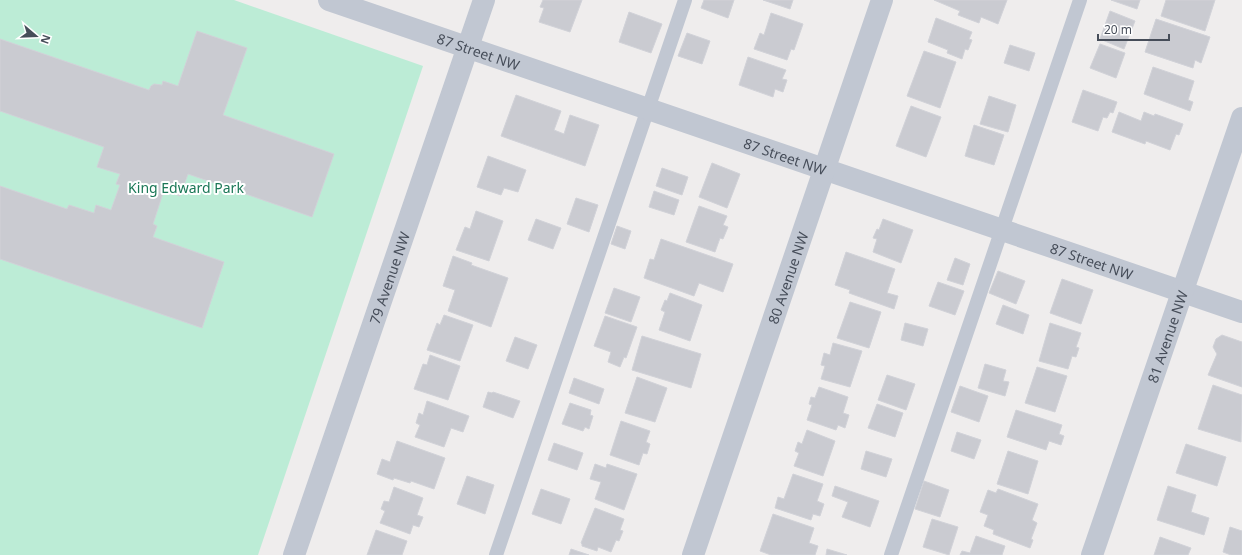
<svg xmlns="http://www.w3.org/2000/svg" width="1242" height="555" viewBox="0 0 1242 555" font-family="'Noto Sans',sans-serif">
<style>
.green{fill:#bcecd6}
.building{fill:#cacbd1;stroke:#d1d2d8}
.lines{fill:none;stroke-linecap:round;stroke-linejoin:round}
.service{stroke:#c1c7d2;stroke-width:14}
.minor{stroke:#c1c7d2;stroke-width:22}
.labels{text-anchor:middle;dominant-baseline:central;stroke-width:4;stroke-linejoin:round;paint-order:stroke}
.street-label{font-size:14px;fill:#464d59;stroke:#fff}
.park-label{font-size:14px;fill:#1a7756;stroke:#fff}
</style>
<rect width="100%" height="100%" fill="#efeded"/>
<polygon class="green" points="0,0 234,0 423,66 258,555 0,555"/>
<g class="building">
<polygon points="543,0 582,0 570,32 539,22 544,8 540,7"/>
<polygon points="704,0 734,0 728,18 701,8"/>
<polygon points="763,0 793,0 790,9"/>
<polygon points="934,0 1007,0 998,24 981,17 979,23 958,15 960,11"/>
<polygon points="1111,0 1140,0 1137,9"/>
<polygon points="1166,0 1215,0 1205,31 1161,16"/>
<polygon points="1110,11 1135,21 1124,49 1100,39"/>
<polygon points="629,12 662,24 651,53 619,42"/>
<polygon points="771,13 803,24 794,50 791,49 787,60 754,49 760,33 764,35"/>
<polygon points="936,18 972,32 969,39 972,40 968,50 965,49 962,59 947,53 948,50 928,42"/>
<polygon points="1156,19 1210,37 1201,63 1195,60 1193,68 1145,52"/>
<polygon points="197,31 247,48 223,115 334,154 312,217 188,174 180,196 164,190 153,224 157,226 153,237 224,262 202,328 0,259 0,186 67,209 69,205 94,213 96,205 111,210 120,185 116,184 120,174 97,167 104,147 0,111 0,39 149,90 151,86 154,84 162,85 163,81 178,86"/>
<polygon points="687,33 710,41 702,64 678,56"/>
<polygon points="1100,44 1125,53 1116,78 1090,68"/>
<polygon points="1010,45 1035,53 1029,71 1004,63"/>
<polygon points="924,51 956,62 940,108 907,96"/>
<polygon points="748,57 786,70 782,79 787,80 783,92 775,89 773,97 739,85"/>
<polygon points="1153,67 1194,81 1188,100 1193,102 1190,111 1144,94"/>
<polygon points="1083,90 1117,102 1113,113 1110,112 1107,118 1103,117 1098,131 1072,122"/>
<polygon points="516,95 561,111 554,130 564,134 570,115 599,125 585,166 501,136"/>
<polygon points="989,96 1016,105 1008,132 980,124"/>
<polygon points="911,106 941,117 926,157 896,146"/>
<polygon points="1119,112 1141,121 1144,112 1154,116 1155,114 1183,124 1179,135 1176,134 1170,150 1146,141 1145,144 1112,132"/>
<polygon points="974,125 1004,135 994,165 965,156"/>
<polygon points="488,156 526,170 518,192 504,188 501,195 477,187"/>
<polygon points="712,163 740,174 727,208 699,197"/>
<polygon points="662,168 688,177 682,195 656,186"/>
<polygon points="654,191 679,200 674,215 649,207"/>
<polygon points="576,198 598,205 589,232 567,224"/>
<polygon points="699,206 727,216 723,225 728,227 723,239 720,238 715,252 686,242"/>
<polygon points="476,211 503,221 489,261 456,250 465,227 470,229"/>
<polygon points="536,219 561,228 553,249 528,240"/>
<polygon points="883,219 913,230 901,263 873,252 877,239 873,238 877,229 879,230"/>
<polygon points="617,226 631,231 625,249 611,244"/>
<polygon points="661,239 733,264 723,292 699,283 694,296 644,278 650,259 654,260"/>
<polygon points="846,252 895,269 887,293 898,296 894,309 849,293 850,290 835,285"/>
<polygon points="453,256 472,263 471,265 508,278 491,327 448,311 455,290 443,286"/>
<polygon points="955,258 970,264 963,285 947,280"/>
<polygon points="998,271 1025,281 1016,304 989,293"/>
<polygon points="1062,279 1093,290 1081,324 1050,313"/>
<polygon points="938,282 964,291 955,315 929,306"/>
<polygon points="614,288 640,297 631,322 605,313"/>
<polygon points="670,293 702,305 690,341 659,330 665,312 661,310 665,300 667,301"/>
<polygon points="850,302 881,312 869,348 837,338"/>
<polygon points="1003,305 1029,315 1023,334 996,324"/>
<polygon points="444,315 473,325 460,361 427,350 437,323 440,325"/>
<polygon points="605,316 637,327 626,358 624,357 620,367 608,362 611,352 594,346"/>
<polygon points="905,323 928,329 923,346 901,340"/>
<polygon points="1050,323 1081,333 1076,347 1079,348 1076,357 1072,356 1068,369 1039,361"/>
<polygon points="1222,335 1242,342 1242,387 1208,375 1217,354 1213,347 1216,339"/>
<polygon points="642,336 701,354 691,388 632,370"/>
<polygon points="515,337 537,345 528,369 506,361"/>
<polygon points="833,343 862,351 850,387 821,379 825,366 821,365 824,353 830,355"/>
<polygon points="430,355 460,366 448,400 414,389 423,364 427,365"/>
<polygon points="985,364 1006,370 1003,381 1009,382 1005,396 978,388"/>
<polygon points="1037,367 1067,376 1055,412 1025,403"/>
<polygon points="887,375 915,384 906,410 878,400"/>
<polygon points="637,377 667,388 655,422 625,413"/>
<polygon points="574,378 604,389 599,404 569,393"/>
<polygon points="1213,385 1242,395 1241,442 1198,429"/>
<polygon points="960,386 988,396 979,422 951,412"/>
<polygon points="819,387 848,397 843,413 849,415 845,428 838,425 836,430 807,420 812,405 809,404 811,397 815,398"/>
<polygon points="488,392 492,393 493,392 520,401 513,418 483,407"/>
<polygon points="427,401 469,416 463,432 451,428 444,447 415,437 420,425 416,423 419,413 423,415"/>
<polygon points="570,403 591,410 590,415 593,416 589,429 585,427 583,431 562,424"/>
<polygon points="877,404 903,413 895,437 868,428"/>
<polygon points="1016,410 1062,425 1059,434 1064,436 1061,445 1049,441 1046,450 1007,437"/>
<polygon points="621,421 650,431 646,442 650,444 647,454 643,453 639,465 610,455"/>
<polygon points="807,430 835,441 823,476 794,466 799,453 795,451 798,442 802,444"/>
<polygon points="957,432 981,440 974,459 951,451"/>
<polygon points="397,441 445,458 434,489 411,481 410,483 394,478 393,480 377,474 382,459 390,462"/>
<polygon points="554,443 583,453 577,470 548,460"/>
<polygon points="1186,444 1226,457 1217,486 1176,473"/>
<polygon points="866,451 892,459 886,477 861,469"/>
<polygon points="1008,451 1038,461 1028,494 997,484"/>
<polygon points="595,464 606,468 607,464 637,474 624,510 595,499 601,482 590,479"/>
<polygon points="793,474 823,484 817,501 824,504 820,516 813,514 811,520 775,508 778,497 784,499"/>
<polygon points="467,476 494,485 485,514 457,504"/>
<polygon points="924,481 949,490 940,517 915,509"/>
<polygon points="835,486 879,501 870,527 842,517 848,502 832,496"/>
<polygon points="1168,486 1196,495 1191,512 1209,518 1204,535 1157,520"/>
<polygon points="394,487 423,498 417,515 423,517 419,527 413,525 410,534 380,523 385,511 381,509 384,501 389,502"/>
<polygon points="541,489 570,499 561,524 532,514"/>
<polygon points="998,489 1038,504 1032,520 1037,523 1031,539 1033,540 1030,548 993,534 994,530 984,526 988,515 980,512 988,490 996,493"/>
<polygon points="595,508 624,519 620,530 623,531 619,541 616,540 611,552 598,547 597,551 582,546 582,544 581,543"/>
<polygon points="773,514 814,528 809,543 818,546 815,555 771,555 760,551"/>
<polygon points="932,519 958,527 949,555 923,547"/>
<polygon points="1230,527 1242,531 1242,555 1231,555 1223,552"/>
<polygon points="376,530 407,541 402,555 367,555"/>
<polygon points="976,536 1005,546 1002,555 960,555 962,551 970,553"/>
<polygon points="1160,537 1191,548 1188,555 1154,555"/>
<polygon points="571,549 589,555 569,555"/>
<polygon points="827,549 847,555 826,555"/>
</g>
<g class="lines">
<g class="service">
<polyline points="496,555 685,0"/>
<polyline points="891,555 1080,0"/>
</g>
<g class="minor">
<path id="s1" d="M329,0L1242,312"/>
<path id="s2" d="M294,555L484,0"/>
<path id="s3" d="M693,555L882,0"/>
<path id="s4" d="M1092,555L1242,118"/>
</g>
</g>
<g class="labels">
<g class="street-label">
<text stroke="none"><textPath href="#s1" startOffset="158">87 Street NW</textPath></text>
<text stroke="none"><textPath href="#s1" startOffset="482">87 Street NW</textPath></text>
<text stroke="none"><textPath href="#s1" startOffset="806">87 Street NW</textPath></text>
<text stroke="none"><textPath href="#s2" startOffset="293">79 Avenue NW</textPath></text>
<text stroke="none"><textPath href="#s3" startOffset="293">80 Avenue NW</textPath></text>
<text stroke="none"><textPath href="#s4" startOffset="231">81 Avenue NW</textPath></text>
</g>
<g class="park-label">
<text x="186" y="187">King Edward Park</text>
</g>
</g>
<g transform="translate(36 36) rotate(109)" stroke="#ffffff" stroke-width="3" paint-order="stroke">
<path d="M0-3L7 15L0 10L-7 15Z" fill="#464d59"/>
<text y="-6" font-size="11" font-weight="bold" text-anchor="middle" fill="#464d59">N</text>
</g>
<path d="M1098 34v6h71v-6" fill="none" stroke="#464d59" stroke-width="2"/>
<text x="1104" y="34" font-size="12" fill="#464d59" stroke="#ffffff" stroke-width="3" paint-order="stroke">20 m</text>
</svg>
